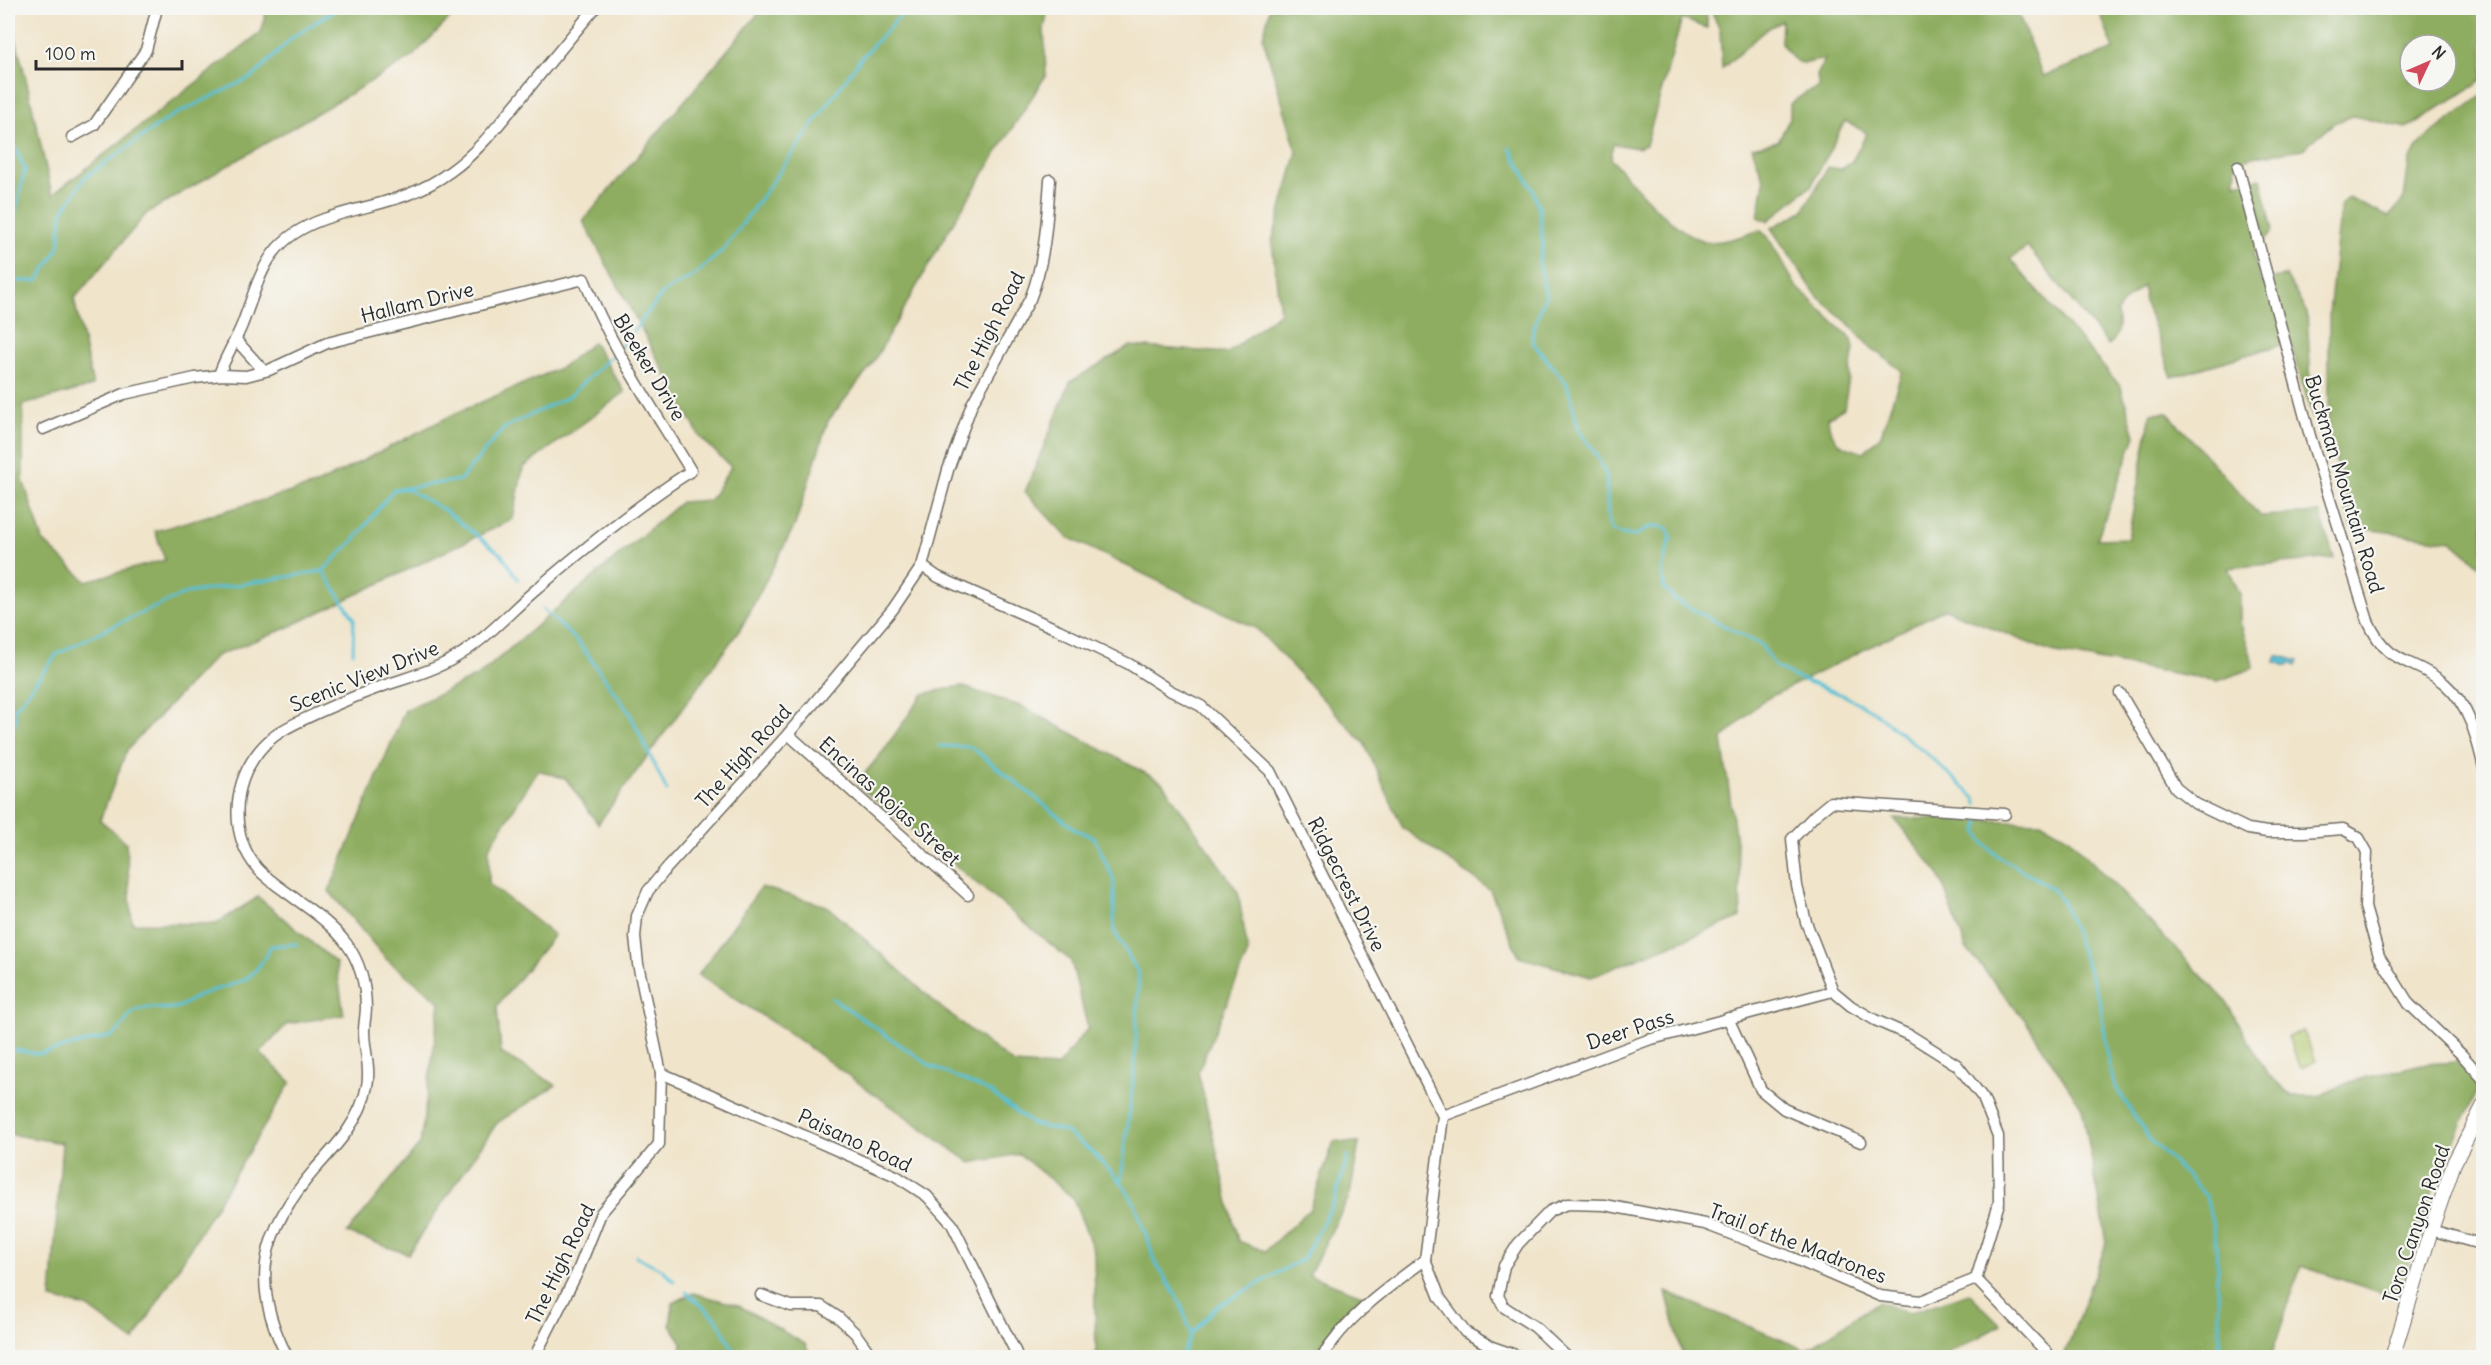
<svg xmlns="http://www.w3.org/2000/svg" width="2491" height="1365" viewBox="0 0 2491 1365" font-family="Delius,sans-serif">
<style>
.green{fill:#b3c96d;stroke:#6f7a4c;stroke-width:1.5}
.forest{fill:#8ead60;stroke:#5c6c46;stroke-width:1.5;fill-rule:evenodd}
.water{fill:#58c0d5;stroke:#427680;stroke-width:1.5}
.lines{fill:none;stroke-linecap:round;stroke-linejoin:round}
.stream{stroke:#58c0d5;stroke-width:3}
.river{stroke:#58c0d5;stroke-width:18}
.minor-casing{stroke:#706c63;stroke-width:13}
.tertiary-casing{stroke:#706c63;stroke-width:16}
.minor{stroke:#fff;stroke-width:10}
.tertiary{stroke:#fff;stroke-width:14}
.labels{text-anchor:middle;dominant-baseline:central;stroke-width:4.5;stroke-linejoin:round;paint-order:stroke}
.street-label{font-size:20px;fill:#2b2b2b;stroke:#f6f6f2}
</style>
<rect width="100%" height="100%" fill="#f6f6f2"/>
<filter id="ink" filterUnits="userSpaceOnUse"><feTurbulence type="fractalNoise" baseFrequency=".0167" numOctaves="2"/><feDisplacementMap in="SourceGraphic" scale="12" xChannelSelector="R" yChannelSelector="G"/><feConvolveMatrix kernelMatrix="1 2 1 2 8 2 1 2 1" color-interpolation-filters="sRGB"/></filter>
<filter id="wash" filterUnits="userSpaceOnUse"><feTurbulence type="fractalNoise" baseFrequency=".008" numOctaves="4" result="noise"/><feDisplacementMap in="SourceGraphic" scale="24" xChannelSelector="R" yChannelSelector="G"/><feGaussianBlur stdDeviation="1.35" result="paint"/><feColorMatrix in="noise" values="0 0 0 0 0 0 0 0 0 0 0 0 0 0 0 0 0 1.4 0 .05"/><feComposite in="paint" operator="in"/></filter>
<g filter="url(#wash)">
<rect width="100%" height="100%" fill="#f0e4ca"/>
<polygon class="green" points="2302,1030 2316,1061 2301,1068 2288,1037"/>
<g class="forest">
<polygon points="267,8 460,8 411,58 147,213 74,299 93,386 23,405 23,480 43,541 86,581 165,560 155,531 315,485 454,414 562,367 593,342 625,392 523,468 513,519 287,628 216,656 127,750 100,820 126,842 132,923 216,924 258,897 336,963 344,1015 287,1024 260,1053 291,1082 134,1341 87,1307 51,1299 62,1143 9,1134 8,1140 8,9 27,83 52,195 261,32"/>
<polygon points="763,8 1048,8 1044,29 1046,75 954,221 871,366 828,421 795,525 741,628 598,824 566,779 538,770 489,848 489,884 554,935 497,1006 501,1053 556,1085 497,1123 408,1254 347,1233 420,1144 440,1002 386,959 329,891 405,710 479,675 681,502 710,500 731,467 700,437 583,221"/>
<path d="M1270,8H1699L1707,16V28L1682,19L1646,145L1638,148L1613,144L1611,159C1635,185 1667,227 1701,240C1716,246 1744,236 1760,230L1768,237L1796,286L1852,340L1854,348L1844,408L1828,418C1830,441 1842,449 1864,452L1881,435L1902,371L1869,346L1847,322L1817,296L1771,228L1803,211L1828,167L1841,169L1852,161L1867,133L1845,121L1812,185L1768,221L1758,217L1764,181L1752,147L1778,141L1790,118V104L1807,92L1819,88L1817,75L1825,59C1797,65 1799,67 1781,43L1782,21L1765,30L1722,69L1720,30L1710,8H2016L2043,76L2114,49L2098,8H2483V80L2407,128L2353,116L2334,123L2303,149L2257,156L2236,162L2235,183L2261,178L2273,230L2253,254L2261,283L2286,276L2307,313L2313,419L2290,342L2172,377L2145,303L2143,286L2126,300L2117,312C2119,324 2120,338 2108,345L2028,247L2010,259L2121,387L2135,436L2097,539L2128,538L2151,413L2167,412L2260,516L2320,513L2334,558L2228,568L2240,594V622L2251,655L2253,668L2218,681L2051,652L1945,609L1762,701L1722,739L1739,864L1741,917L1591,977L1519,957L1490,890L1403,828L1364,743L1257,629L1067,537L1025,492L1070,382L1130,346L1228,353L1280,312L1272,242L1297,152L1263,38ZM2410,45H2446V81H2410Z"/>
<polygon points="2483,95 2483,568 2452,541 2351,527 2329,430 2329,313 2341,204 2348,198 2389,217 2404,199 2409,161 2424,139"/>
<polygon points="961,686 1023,707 1162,782 1238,892 1248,953 1198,1072 1238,1241 1265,1251 1310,1209 1334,1141 1359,1143 1350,1195 1309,1275 1365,1296 1313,1357 1094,1357 1096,1351 1094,1252 1073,1198 1019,1154 971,1163 783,1029 698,975 761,887 827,906 943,1009 1014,1064 1057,1067 1088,1028 1071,961 856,784 884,750 923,694"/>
<polygon points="1894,818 2041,822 2068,837 2225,1000 2267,1073 2292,1096 2319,1096 2352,1081 2422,1064 2459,1062 2479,1085 2432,1193 2397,1298 2301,1266 2271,1357 2069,1357 2065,1353 2107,1242 2082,1108 2025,1020 1966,948 1939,874"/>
<polygon points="1666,1292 1806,1350 1878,1302 1909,1313 1969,1293 2001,1325 1942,1357 1683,1357"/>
<polygon points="693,1293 738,1305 805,1344 811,1357 681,1357 682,1342 670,1325 673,1303"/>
</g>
<polygon class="water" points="2277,655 2298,661 2296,666 2289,663 2288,666 2275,662"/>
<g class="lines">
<g class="stream">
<polyline points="8,133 25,169 8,246"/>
<path d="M1510,148L1532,188L1539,208L1543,244L1539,263L1546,295L1532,332L1533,343L1567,384L1579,431L1593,449L1606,474L1608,520L1611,530L1620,534L1636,536C1646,527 1654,524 1667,528L1671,537L1662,569L1664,588L1675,600L1761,645L1775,666L1790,675L1845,696L1873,711L1927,754L1976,799L1977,804"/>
<polyline points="8,281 38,281 59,247 62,213 84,178 172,116 254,76 293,37 338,8"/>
<polyline points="621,347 664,292 695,275 725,248 860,59 908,8"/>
<polyline points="407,489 444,510 502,555 518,579"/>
<polyline points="323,571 354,618 353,653"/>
<polyline points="543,609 579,643 629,712 667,791"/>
<polyline points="8,631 8,716"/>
<polyline points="8,718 57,654 106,629 187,593 323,571 355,539 393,490 460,480 504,428 568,397 616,352"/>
<polyline points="939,746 971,747 1076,830 1094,837 1114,880 1114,931 1139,974 1134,1074 1121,1182 1135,1204 1156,1263 1181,1304 1191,1334"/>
<path d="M1980,821L1977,831C1990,865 2043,871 2063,902L2100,1001L2109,1064L2114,1084L2148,1137L2206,1196L2216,1241L2220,1340L2215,1358"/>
<polyline points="832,998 931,1066 990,1092 1032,1124 1066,1132 1092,1152 1121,1182"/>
<path d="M8,1049L39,1054L112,1036C125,1029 125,1013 141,1009C152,1006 166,1011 178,1007C185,1005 191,999 198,996C238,979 248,991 271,946L297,944"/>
<polyline points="636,1256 663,1270 674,1281"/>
<polyline points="686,1292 716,1318 738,1358"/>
<polyline points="1181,1358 1191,1334 1216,1307 1303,1259 1334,1202 1348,1156"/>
</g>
<polyline class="river" points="8,721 8,718"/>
</g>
</g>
<g filter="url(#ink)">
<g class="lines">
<defs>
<g id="minor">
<polyline points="72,137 94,125 146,50 157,8"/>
<path d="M2238,167L2310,436L2368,621C2389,668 2413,657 2445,684C2469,705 2477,738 2484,768"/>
<polyline points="236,340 264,371"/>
<path d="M219,375C225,357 235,342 242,325C262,273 265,240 324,219C371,203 409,202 451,171C479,151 498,125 520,99C545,68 570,38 595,8"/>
<path d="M43,429L124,394L195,378L222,375L246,376L269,370L327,343L584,279C611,348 653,408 691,471C635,507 582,550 531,594C505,617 482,643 451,660C430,672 406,678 383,686C360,694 337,704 315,714C294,724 274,732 259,751C232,785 229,835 258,869C269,881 284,890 297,900C338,929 365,952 366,1007C366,1015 364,1023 364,1031C364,1050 371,1067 367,1086C361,1119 338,1144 316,1168C262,1230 248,1282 288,1358"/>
<polyline points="922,566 938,577 1059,630 1129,664 1169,690 1201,706 1270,771 1443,1116 1425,1260 1440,1298 1465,1332 1492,1347 1524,1358"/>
<polyline points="2120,693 2176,788 2196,804 2248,829 2267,832 2304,832 2343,829 2359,838 2367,852 2365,907 2379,956 2409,1004 2462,1055 2484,1080"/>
<polyline points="788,734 968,895"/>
<polyline points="1728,1018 1761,1090 1784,1109 1861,1142"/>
<polyline points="661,1073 896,1176 927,1196 952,1224 1016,1353 1015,1358"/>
<polyline points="1443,1116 1648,1040 1833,991"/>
<polyline points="2431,1230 2473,1242 2484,1241"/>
<polyline points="1976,1279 1999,1203 1998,1136 1983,1098 1957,1065 1911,1036 1875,1020 1851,1006 1833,991 1806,922 1797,886 1792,839 1815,815 1831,802 2005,814"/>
<polyline points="1976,1279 2052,1358"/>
<polyline points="761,1295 791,1306 821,1306 839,1318 855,1333 873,1358"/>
<path d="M534,1358L577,1273L601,1213L659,1144L661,1073L638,964L635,937L637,916L648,891L666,869L788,734L893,609L922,566L948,470L972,404L1030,299C1045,262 1047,220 1050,180"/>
<path d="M1321,1358C1346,1317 1387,1288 1425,1260"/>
<polyline points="1568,1358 1535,1327 1504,1307 1498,1296 1504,1266 1518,1244 1550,1211 1567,1204 1605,1205 1705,1224 1788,1256 1880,1296 1921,1301 1976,1279"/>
</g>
<polyline id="tertiary" points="2392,1358 2431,1230 2454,1163 2484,1105"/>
</defs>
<use href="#minor" class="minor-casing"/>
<use href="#tertiary" class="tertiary-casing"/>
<use href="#minor" class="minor"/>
<use href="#tertiary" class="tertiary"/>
</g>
</g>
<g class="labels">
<g class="street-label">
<text transform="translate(417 302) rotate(-14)">Hallam Drive</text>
<text transform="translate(989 331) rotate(-63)">The High Road</text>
<text transform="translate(650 367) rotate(59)">Bleeker Drive</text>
<text transform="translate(2345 484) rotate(73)">Buckman Mountain Road</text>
<text transform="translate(364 676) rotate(-22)">Scenic View Drive</text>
<text transform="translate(743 756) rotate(-48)">The High Road</text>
<text transform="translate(890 801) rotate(42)">Encinas Rojas Street</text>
<text transform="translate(1347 884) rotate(63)">Ridgecrest Drive</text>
<text transform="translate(1630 1029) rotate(-18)">Deer Pass</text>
<text transform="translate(855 1140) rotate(25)">Paisano Road</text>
<text transform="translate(2416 1224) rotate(-71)">Toro Canyon Road</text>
<text transform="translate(1798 1243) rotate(21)">Trail of the Madrones</text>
<text transform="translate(560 1264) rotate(-64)">The High Road</text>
</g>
</g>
<rect width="2491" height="1365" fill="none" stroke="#f6f6f2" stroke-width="30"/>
<g transform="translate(2428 63) rotate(46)"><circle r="28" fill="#f6f6f2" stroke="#a5a5a2" stroke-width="1.5"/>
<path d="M0-4.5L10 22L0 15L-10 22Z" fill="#d1495b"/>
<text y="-9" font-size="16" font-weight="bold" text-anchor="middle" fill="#2b2b2b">N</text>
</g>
<path d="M36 60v9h146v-9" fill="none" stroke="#2b2b2b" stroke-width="3"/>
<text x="45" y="60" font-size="18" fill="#2b2b2b" stroke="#f6f6f2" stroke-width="4.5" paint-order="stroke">100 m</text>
</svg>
